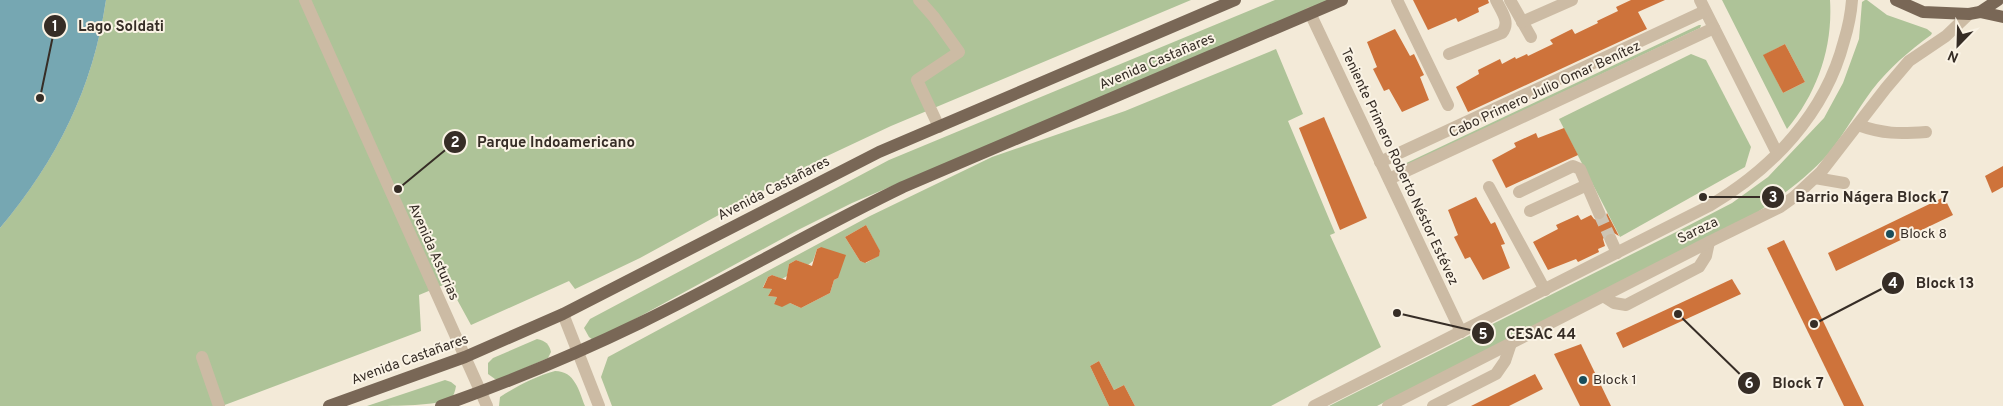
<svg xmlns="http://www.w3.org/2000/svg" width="2003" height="406" viewBox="0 0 2003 406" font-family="Overpass,sans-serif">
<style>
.green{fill:#aec398;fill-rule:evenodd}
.water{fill:#76a7b2}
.building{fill:#ce733b}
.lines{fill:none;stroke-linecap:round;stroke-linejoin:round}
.minor-tunnel{stroke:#cdc4b4;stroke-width:12;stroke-dasharray:12 6;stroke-linecap:butt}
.minor{stroke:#ccbba4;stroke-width:12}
.major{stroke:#796756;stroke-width:12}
.poi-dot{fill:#194d5a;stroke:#faf3e5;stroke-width:2}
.labels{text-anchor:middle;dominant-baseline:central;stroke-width:4;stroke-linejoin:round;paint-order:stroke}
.street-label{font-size:14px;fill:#362d26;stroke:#faf3e5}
.poi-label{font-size:14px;fill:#362d26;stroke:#faf3e5;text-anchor:start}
.leader{fill:none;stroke:#362d26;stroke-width:2}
.callout-dot{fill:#362d26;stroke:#faf3e5;stroke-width:2}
.mark-label{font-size:15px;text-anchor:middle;font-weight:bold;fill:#fff}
.callout-label{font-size:15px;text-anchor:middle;font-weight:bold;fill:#362d26;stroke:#faf3e5;stroke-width:4;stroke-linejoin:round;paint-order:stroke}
</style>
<rect width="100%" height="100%" fill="#f3ead8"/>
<g class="green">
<path d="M106,0H1191L891,126L825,157L640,258L575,289L569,281L471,325L448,283L419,295L421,331L222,406H0V228C57,160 93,88 106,0Z"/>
<polygon points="1275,0 1330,0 852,203 798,230 604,336 593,340 589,337 584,328 590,319 889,160"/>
<path d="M1722,0H1830C1833,48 1817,93 1787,129ZM1785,44L1805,82L1783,93L1764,55Z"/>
<path d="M1865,0H1867L1887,15L1927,29L1932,33L1931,35C1909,51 1889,68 1872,90C1857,110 1845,133 1829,153C1808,177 1781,196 1755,214L1377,406H1329L1676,232L1732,203L1768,177L1824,118L1843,83L1859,39L1862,2Z"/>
<polygon points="1699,25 1701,25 1700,28 1397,170 1398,167"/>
<path d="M1276,49L1303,114L1288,121L1335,233L1330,235L1381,347L1271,406H1135L1124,385L1114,390L1099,361L1090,366L1109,406H612L601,377L608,357L870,216L992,157L1125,111ZM866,225L880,252L878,256L866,263L860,261L845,237ZM821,247L838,278L834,280L830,293L801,308L790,303L774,304L777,297L768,296L772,289L763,287L768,277L772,275L782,279L787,276L789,264L796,260L808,265L813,261L817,249Z"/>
<polygon points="1691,54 1706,60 1751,147 1745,167 1620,237 1559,119"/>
<path d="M537,339C546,341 549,344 551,352L548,358L500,379H495L488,374V363L493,358Z"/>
<path d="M555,371C575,371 579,391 585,406H499L500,397C517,386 536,376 555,371Z"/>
<path d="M445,380L451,382L456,386C455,391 454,397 449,400C430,406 390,406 367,406Z"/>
</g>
<path class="water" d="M0,0H106C93,88 57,160 0,228Z"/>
<g class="building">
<polygon points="1413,0 1488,0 1489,3 1478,8 1479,12 1458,22 1456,18 1428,30"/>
<polygon points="1631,0 1665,0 1638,12 1647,29 1468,112 1456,87 1479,74 1478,70 1500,59 1502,64 1515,57 1516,59 1527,54 1528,56 1553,44 1550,40 1572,29 1575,34 1598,23 1597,21 1618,11 1616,7"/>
<polygon points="1395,29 1410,56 1414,54 1424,75 1420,77 1429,100 1402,112 1389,89 1384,91 1373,69 1377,67 1367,42"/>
<polygon points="1785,44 1805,82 1783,93 1763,55"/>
<polygon points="1324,117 1367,218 1340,230 1299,128"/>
<polygon points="1564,128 1578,155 1506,188 1492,160 1516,147 1514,143 1536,133 1538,138"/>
<polygon points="2003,166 2003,187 1992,193 1985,176"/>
<polygon points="1476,197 1491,224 1495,222 1505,244 1501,245 1510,268 1483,280 1470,257 1465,259 1454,237 1458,235 1448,210"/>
<polygon points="1944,197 1953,215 1836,271 1828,253"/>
<polygon points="1607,213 1619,236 1612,232 1607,233 1603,239 1605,246 1598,249 1599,252 1578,262 1576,259 1548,270 1533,242 1558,229 1556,225 1578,215 1581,220 1591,215 1594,219 1599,221 1605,218"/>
<polygon points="866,225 880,251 879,256 865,263 860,261 845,237"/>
<polygon points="1784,240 1864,406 1844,406 1767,248"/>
<polygon points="821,247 846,255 838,278 834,280 830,293 801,308 790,303 782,307 774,304 777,297 768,296 772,289 763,288 768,277 772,275 786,280 789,264 796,260 812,266 817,249"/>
<polygon points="1732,279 1741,294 1623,348 1616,333"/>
<polygon points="1581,344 1611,406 1580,406 1554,354"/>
<polygon points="1099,361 1114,390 1124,385 1135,406 1109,406 1090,366"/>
<polygon points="1535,374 1543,389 1509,406 1471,406"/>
</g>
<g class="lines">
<polyline class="minor-tunnel" points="1599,213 1611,240"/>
<g class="minor">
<polyline points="305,0 487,406"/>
<polyline points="919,0 934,17 959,52 917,80 939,127"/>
<polyline points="1397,0 1448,105"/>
<polyline points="1510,0 1531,37"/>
<polyline points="1700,0 1777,153"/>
<polyline points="1310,13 1461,332"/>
<polyline points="1522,22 1572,0"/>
<path d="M1449,54L1502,33C1511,22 1501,11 1496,0"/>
<path d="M1858,125C1883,134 1899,134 1926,132"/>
<polyline points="1380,162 1705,11"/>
<polyline points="1815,178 1844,183"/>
<polyline points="1389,179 1714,28"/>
<polyline points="1489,187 1545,290"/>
<polyline points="1519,192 1573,166 1580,169 1599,213"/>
<polyline points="1530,211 1587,185"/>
<polyline points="1611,240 1617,253"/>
<polyline points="1603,296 1614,303 1626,305 1699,267 1706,256 1709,242"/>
<polyline points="563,314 599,406"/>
<polyline points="202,357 219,406"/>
<path d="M1314,406L1709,206C1772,169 1825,114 1844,41C1848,28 1851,14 1852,0"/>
<polyline points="1388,406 1709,242 1780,207 1794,197 1821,172 1886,88 1909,61 1946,36 1969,14"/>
<polyline points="1433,406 1496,374 1505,361 1511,343"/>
</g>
<g class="major">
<polyline points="1896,0 1923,12 1969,14 1980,12 1998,0"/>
<polyline points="1980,12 2003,17"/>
<polyline points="329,406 465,357 563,314 879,152 1235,0"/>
<path d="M441,406C509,382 576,354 640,323C729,280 814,230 903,187L1342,0"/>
</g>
</g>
<g class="poi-dot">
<circle cx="1890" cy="234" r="5"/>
<circle cx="1583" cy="380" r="5"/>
</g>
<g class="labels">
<g class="street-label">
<text transform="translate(1157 62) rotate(-23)">Avenida Castañares</text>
<text transform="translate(1545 90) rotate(-25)">Cabo Primero Julio Omar Benítez</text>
<text transform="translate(1399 167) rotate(65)">Teniente Primero Roberto Néstor Estévez</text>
<text transform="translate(774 189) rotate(-27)">Avenida Castañares</text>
<text transform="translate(1698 231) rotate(-26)">Saraza</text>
<text transform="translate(433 252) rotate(66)">Avenida Asturias</text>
<text transform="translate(410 360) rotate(-20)">Avenida Castañares</text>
</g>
<g class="poi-label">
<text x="1900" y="234">Block 8</text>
<text x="1593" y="380">Block 1</text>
</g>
</g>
<path class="leader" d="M40 98L55 26M398 189L455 142M1703 197L1773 197M1814 324L1893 283M1397 313L1483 333M1678 314L1749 383"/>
<g class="callout-dot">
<circle cx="40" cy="98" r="5"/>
<circle cx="398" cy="189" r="5"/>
<circle cx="1703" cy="197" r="5"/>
<circle cx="1814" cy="324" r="5"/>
<circle cx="1397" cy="313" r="5"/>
<circle cx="1678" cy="314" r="5"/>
<circle cx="55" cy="26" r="12"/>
<circle cx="455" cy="142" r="12"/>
<circle cx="1773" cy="197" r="12"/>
<circle cx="1893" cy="283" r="12"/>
<circle cx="1483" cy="333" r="12"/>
<circle cx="1749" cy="383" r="12"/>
</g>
<g class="mark-label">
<text x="55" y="31">1</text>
<text x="455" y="147">2</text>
<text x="1773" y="202">3</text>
<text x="1893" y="288">4</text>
<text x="1483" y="339">5</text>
<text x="1749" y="388">6</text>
</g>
<g class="callout-label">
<text x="121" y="31">Lago Soldati</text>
<text x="556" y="147">Parque Indoamericano</text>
<text x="1872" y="202">Barrio Nágera Block 7</text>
<text x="1945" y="288">Block 13</text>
<text x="1541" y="339">CESAC 44</text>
<text x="1798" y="388">Block 7</text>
</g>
<g transform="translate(1958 45) rotate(203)" stroke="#faf3e5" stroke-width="4" paint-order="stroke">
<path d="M0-4L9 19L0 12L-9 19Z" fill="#362d26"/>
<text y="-8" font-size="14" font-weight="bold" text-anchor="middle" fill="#362d26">N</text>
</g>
</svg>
